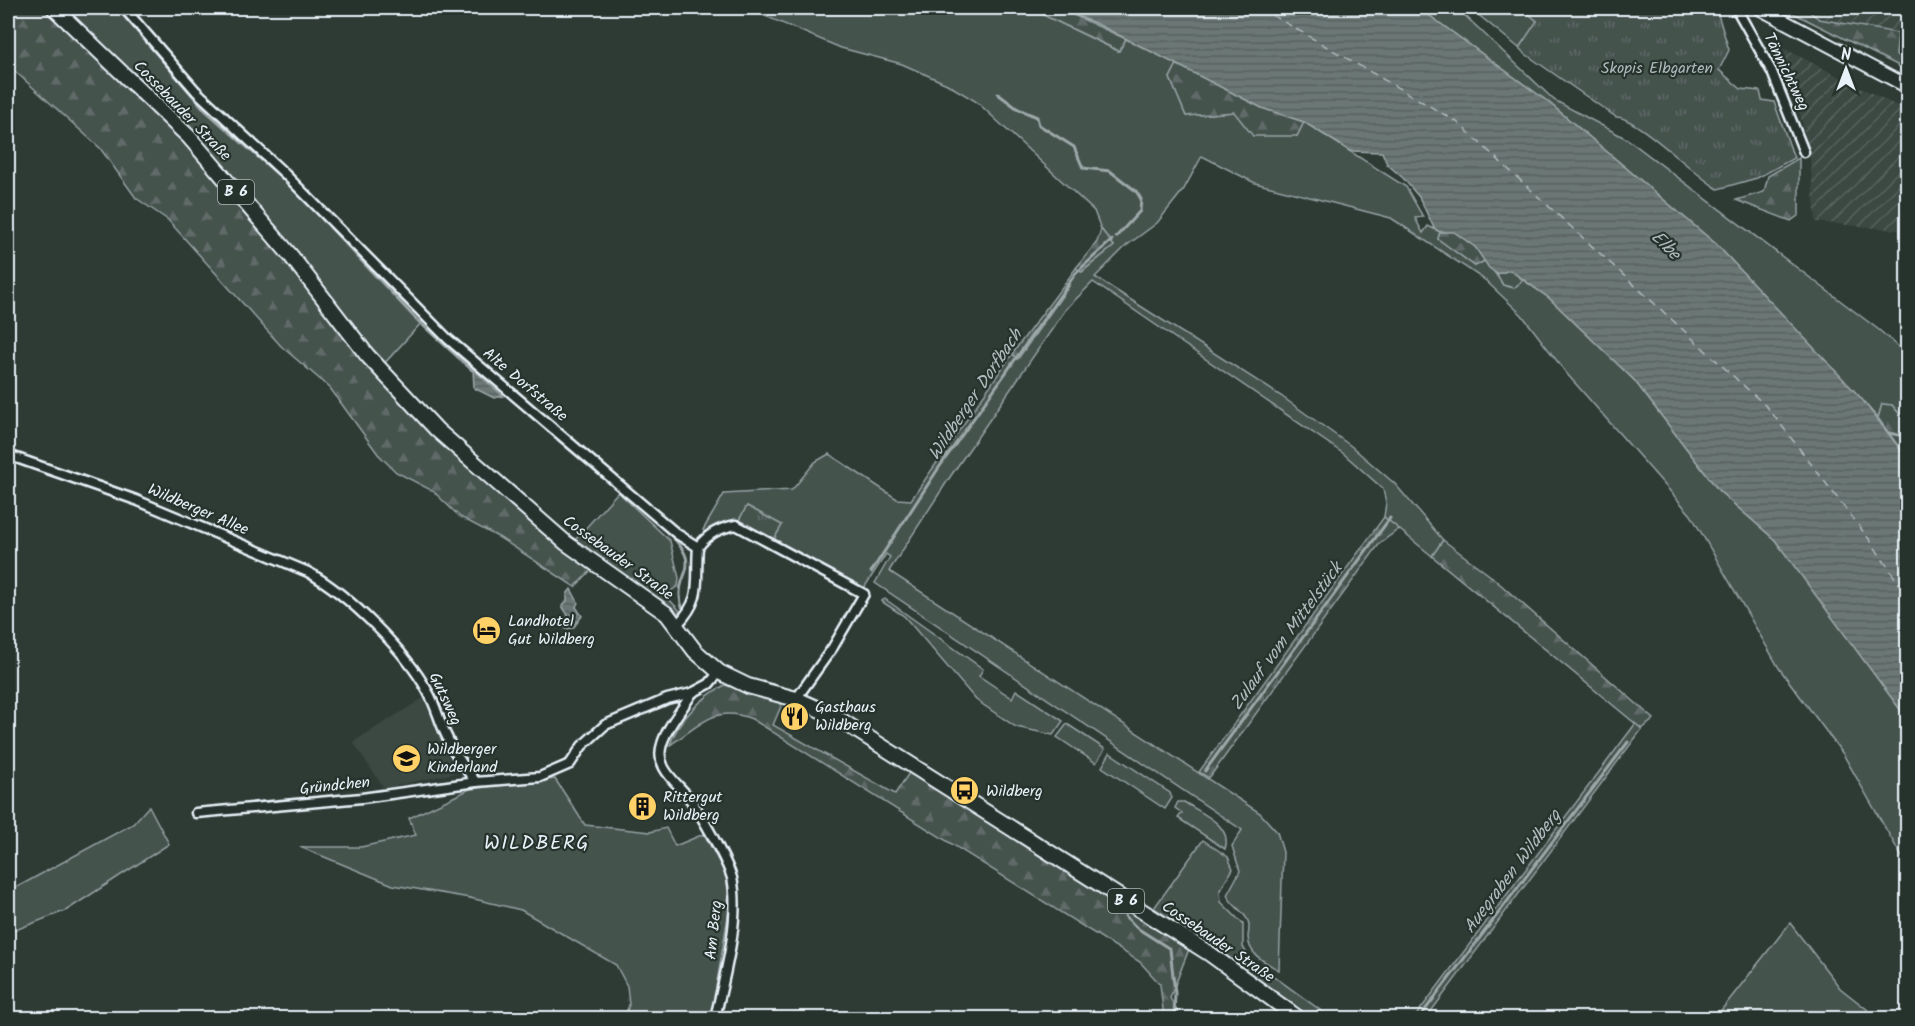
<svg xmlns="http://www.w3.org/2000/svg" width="1915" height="1026" viewBox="0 0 1915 1026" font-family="Kalam,sans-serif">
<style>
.built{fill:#3b4843}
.industrial{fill:url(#industrial-furrows)}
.green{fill:#45524e;stroke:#96a2a3;stroke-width:1.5}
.forest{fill:url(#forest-firs);stroke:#96a2a3;stroke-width:1.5}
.park{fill:url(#park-tufts);stroke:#96a2a3;stroke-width:1.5}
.water{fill:url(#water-rules);stroke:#9da8a9;stroke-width:1.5}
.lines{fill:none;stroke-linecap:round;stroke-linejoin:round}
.stream{stroke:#9da8a9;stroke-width:3}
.ferry{stroke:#b0babd;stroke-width:1.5;stroke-dasharray:8 6;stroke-linecap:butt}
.street-casing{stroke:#e8f1f8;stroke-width:13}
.secondary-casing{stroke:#e8f1f8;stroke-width:16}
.primary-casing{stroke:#e8f1f8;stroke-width:18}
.street{stroke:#26332d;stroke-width:8}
.secondary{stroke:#26332d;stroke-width:12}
.primary{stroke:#26332d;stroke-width:14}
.labels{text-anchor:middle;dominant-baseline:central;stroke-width:4.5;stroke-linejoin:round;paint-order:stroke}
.shield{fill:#26332d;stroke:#aeb8bb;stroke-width:1.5}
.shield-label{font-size:15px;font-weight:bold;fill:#e8f1f8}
.park-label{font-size:16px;fill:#afb9bc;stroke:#26332d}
.street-label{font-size:16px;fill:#e8f1f8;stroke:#26332d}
.poi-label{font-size:16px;fill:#e8f1f8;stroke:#26332d;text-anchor:start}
.water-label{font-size:18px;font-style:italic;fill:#b0babd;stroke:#26332d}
.quarter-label{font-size:20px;letter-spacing:1.5px;fill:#e8f1f8;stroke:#26332d}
</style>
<defs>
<pattern id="industrial-furrows" width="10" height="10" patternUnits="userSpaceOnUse" patternTransform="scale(1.5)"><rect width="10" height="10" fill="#3b4843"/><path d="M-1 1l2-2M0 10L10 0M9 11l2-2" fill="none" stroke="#57635f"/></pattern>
<pattern id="forest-firs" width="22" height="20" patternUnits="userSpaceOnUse" patternTransform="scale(1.5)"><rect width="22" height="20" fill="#45524e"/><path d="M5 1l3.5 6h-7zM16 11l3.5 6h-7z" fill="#606b68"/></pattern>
<pattern id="park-tufts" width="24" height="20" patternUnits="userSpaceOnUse" patternTransform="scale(1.5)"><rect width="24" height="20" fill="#45524e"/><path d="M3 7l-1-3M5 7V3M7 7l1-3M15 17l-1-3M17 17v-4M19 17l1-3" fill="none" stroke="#606b68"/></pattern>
<pattern id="water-rules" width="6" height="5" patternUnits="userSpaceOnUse" patternTransform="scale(1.5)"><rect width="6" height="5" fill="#6b7775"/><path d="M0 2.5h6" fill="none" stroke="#586060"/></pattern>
</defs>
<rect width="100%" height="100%" fill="#2e3b35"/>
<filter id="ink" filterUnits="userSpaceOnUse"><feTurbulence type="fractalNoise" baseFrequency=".0167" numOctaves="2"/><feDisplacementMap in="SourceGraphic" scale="12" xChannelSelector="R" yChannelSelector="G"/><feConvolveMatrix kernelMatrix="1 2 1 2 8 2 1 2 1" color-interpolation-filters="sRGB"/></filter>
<g filter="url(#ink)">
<polygon class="built" points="425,697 455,773 384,788 353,742"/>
<g class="industrial">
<polygon points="1805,8 1907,8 1907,60 1896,55 1898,33 1819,19"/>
<polygon points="1783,48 1907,111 1907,231 1816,222 1809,150"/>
</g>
<g class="green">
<polygon points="66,8 119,8 193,96 285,178 423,321 382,366 193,134"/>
<path d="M746,8H1035V11L1118,51L1126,39L1177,64L1170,78L1186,116L1234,112L1297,136L1304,122L1406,187L1423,217L1415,218L1423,233L1428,226L1440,232L1438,239L1475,266L1486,260L1503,285L1514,288L1523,280L1549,298L1634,380L1719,491L1775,540L1896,701L1907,720V866L1843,754L1779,668L1691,515L1567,374L1522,315L1485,280L1391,218L1255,183L1202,156L1184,189L1157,223L1126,246L1095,277L1281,396L1351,446L1395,484L1443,540L1432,556L1384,517L1386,503L1383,489L1344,454L1093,282L1066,309L950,477L889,571L1260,813L1277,832L1283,852L1279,970C1265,962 1248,955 1248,936C1249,930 1250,926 1248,921C1244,911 1232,906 1227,895L1240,871L1232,846L1242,830L875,583L890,557L886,554L864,588L774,539L782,525L747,506L739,520L725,522L706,533L703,530L724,494L792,490L815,462L829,454L897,499L911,500L1012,354L1018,358L1069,286L1065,283L1076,268L1082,272L1114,246L1101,229L1094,211L977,102L947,84L902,64L841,48Z"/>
<polygon points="1419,8 1457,8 1554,100 1627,139 1879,330 1907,354 1907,423 1892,405 1882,404 1878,418 1716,244 1547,101"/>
<polygon points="1470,8 1522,8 1538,21 1519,48"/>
<polygon points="618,492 670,541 679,578 678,586 665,595 682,613 672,612 658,599 574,541"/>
<polygon points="885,599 983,669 979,676 1012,698 1016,690 1063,721 1053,735 1016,727 976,700 904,616 881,601"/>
<polygon points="1636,723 1642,729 1426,1018 1414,1018"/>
<polygon points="1067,724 1105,749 1096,763 1057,737"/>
<polygon points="1110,753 1170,793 1172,798 1165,809 1102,767"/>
<polygon points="555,779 585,825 650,832 666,828 675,846 704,834 727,877 729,910 711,1018 624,1018 629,1005 627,986 616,965 521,910 470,898 393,885 300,847 361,847 416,835 409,818 470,789"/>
<path d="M1178,802H1184C1201,813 1233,825 1225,849L1178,818L1182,813L1175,808Z"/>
<polygon points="149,806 169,844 67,910 8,933 8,892 133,824"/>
<polygon points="1203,840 1228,857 1233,869 1220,890 1221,902 1243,924 1243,947 1250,959 1331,1018 1308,1018 1234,961 1154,908"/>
<polygon points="1790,923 1840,988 1878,1018 1715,1018"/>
</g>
<g class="forest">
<polygon points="8,8 45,8 187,142 429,429 523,515 592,569 575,587 500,538 460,517 433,491 396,472 378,454 330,388 281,346 168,220 136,198 100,148 8,65"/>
<polygon points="1035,8 1058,8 1126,39 1119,51 1035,11"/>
<polygon points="1783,8 1805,8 1819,19 1898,33 1896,55 1907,60 1907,70"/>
<polygon points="1177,64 1262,108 1304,122 1297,136 1253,136 1234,112 1186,116 1170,78"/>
<polygon points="1799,158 1799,215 1791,221 1736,200 1764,192 1768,176"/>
<polygon points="1101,229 1114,246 1081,272 1076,268 1097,242"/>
<polygon points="1454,231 1475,247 1486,260 1475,266 1438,239 1440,232"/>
<polygon points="1510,270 1523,280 1514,288 1503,285 1497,274"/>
<polygon points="1065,283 1069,286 1018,359 1012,354"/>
<polygon points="1882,404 1892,405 1907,423 1907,458 1878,418"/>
<polygon points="1384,517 1399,529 1380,543 1209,778 1199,772"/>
<polygon points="1443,540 1492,577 1654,719 1642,729 1432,556"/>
<path d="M725,685L782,704L773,725L895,794L911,770L1189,949L1170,998L1181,1018H1164L1160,984L1140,962L752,719C714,704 701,725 670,745C677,721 703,696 725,685Z"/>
</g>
<g class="park">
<path d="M1522,8H1716L1729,50L1719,70L1741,89L1760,91L1762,100L1774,102L1794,158L1757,178L1718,189C1697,177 1634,115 1616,117L1524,53L1519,48L1537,21Z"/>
<polygon points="747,506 782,525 774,539 739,520"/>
</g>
<g class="water">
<polygon points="1058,8 1419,8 1547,101 1716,244 1861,398 1907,458 1907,719 1775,540 1719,491 1634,380 1549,298 1510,270 1497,274 1489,268 1475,247 1454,232 1440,232 1434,228 1419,197 1403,178 1387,164 1382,152 1350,151 1304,122 1262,108 1097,24"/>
<polygon points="473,369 503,396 494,398 474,388"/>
<polygon points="571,589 578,602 576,607 582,616 573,628 566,629 563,625 568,615 562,606 567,601 567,594"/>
</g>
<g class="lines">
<g class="stream">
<polyline points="117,8 206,111 291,186"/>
<polyline points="998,94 1018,109 1037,117 1039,125 1074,147 1083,168 1110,171 1136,191 1141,199 1140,211 1116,237"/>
<polyline points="310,205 325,222"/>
<polyline points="330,227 416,319 472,370"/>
<polyline points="529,415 602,477"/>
<polyline points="1889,433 1908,437"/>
<path d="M664,529C710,570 671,571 682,607"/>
<polyline points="871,572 938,469 1076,273 1112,240"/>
<polyline points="1205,771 1390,518"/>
<polyline points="1125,916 1137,928 1170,949 1175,993 1174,1018"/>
<polyline points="1419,1018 1628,742"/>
</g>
<polyline class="ferry" points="1260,8 1457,122 1768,408 1869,539 1908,597"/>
<defs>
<g id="street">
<polyline points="124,8 196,91 284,173 448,339 677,534 698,547"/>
<polyline points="1736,8 1772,72 1804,152"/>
<path d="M8,455L136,500L308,572C349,595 406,651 428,692C436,706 439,721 446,735C454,753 464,767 476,782L540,777L570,764L582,746L605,725L667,699L692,693L709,684L719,672"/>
<path d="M698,547C708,534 719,528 736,525L864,594L833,647L796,699"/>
<path d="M677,625C704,597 695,582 698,547"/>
<path d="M692,693C683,709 667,726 662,744C654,768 677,782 689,798C700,812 727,861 732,878C741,918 724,979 715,1018"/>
<polyline points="196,813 362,798 476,782"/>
</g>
<polyline id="secondary" points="1759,8 1908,87"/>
<polyline id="primary" points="54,8 189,137 291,256 367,355 437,430 566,543 667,614 695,651 719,672 748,686 796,699 834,716 1210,954 1298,1018"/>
</defs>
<use href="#street" class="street-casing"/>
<use href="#secondary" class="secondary-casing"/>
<use href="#primary" class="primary-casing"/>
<use href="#street" class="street"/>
<use href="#secondary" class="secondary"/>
<use href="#primary" class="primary"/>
</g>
</g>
<defs>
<symbol id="hotel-disc" viewBox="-11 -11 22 22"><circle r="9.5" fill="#ffd166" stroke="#26332d"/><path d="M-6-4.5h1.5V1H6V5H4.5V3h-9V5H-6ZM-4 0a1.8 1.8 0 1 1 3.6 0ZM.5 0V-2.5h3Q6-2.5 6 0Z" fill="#111"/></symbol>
<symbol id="restaurant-disc" viewBox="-11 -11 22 22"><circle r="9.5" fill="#ffd166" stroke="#26332d"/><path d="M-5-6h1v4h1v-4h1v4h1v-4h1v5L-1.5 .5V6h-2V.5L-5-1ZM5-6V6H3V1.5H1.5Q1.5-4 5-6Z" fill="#111"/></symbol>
<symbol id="school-disc" viewBox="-11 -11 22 22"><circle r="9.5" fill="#ffd166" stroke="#26332d"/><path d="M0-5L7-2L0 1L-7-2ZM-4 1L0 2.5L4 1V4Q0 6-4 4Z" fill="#111"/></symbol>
<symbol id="bus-disc" viewBox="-11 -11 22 22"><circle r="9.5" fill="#ffd166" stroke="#26332d"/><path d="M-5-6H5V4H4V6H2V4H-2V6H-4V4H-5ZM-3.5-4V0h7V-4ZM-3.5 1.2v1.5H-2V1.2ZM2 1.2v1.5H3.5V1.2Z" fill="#111"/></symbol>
<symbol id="building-disc" viewBox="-11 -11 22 22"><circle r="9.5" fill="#ffd166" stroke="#26332d"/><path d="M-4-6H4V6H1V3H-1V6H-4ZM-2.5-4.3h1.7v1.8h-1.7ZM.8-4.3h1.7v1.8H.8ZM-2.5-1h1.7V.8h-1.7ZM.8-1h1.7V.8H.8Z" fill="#111"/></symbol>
</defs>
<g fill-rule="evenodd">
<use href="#hotel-disc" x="470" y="614" width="33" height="33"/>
<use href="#restaurant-disc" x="778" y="700" width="33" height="33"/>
<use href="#school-disc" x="390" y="742" width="33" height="33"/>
<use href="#bus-disc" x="948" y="774" width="33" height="33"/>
<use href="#building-disc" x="626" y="790" width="33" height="33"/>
</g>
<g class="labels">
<g class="shield">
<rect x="218" y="180" width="36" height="24" rx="4.5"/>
<rect x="1108" y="889" width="36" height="24" rx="4.5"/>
</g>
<g class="shield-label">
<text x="236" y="192">B 6</text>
<text x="1126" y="901">B 6</text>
</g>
<g class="park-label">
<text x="1657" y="68">Skopis Elbgarten</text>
</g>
<g class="street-label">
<text transform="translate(1786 72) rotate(64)">Tännichtweg</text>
<text transform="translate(182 111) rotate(46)">Cossebauder Straße</text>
<text transform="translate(525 385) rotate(40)">Alte Dorfstraße</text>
<text transform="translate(198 510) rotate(23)">Wildberger Allee</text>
<text transform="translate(618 558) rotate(36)">Cossebauder Straße</text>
<text transform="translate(445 699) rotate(65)">Gutsweg</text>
<text transform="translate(335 786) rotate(-6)">Gründchen</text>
<text transform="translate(714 930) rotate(-84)">Am Berg</text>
<text transform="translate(1218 942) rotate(34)">Cossebauder Straße</text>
</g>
<g class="poi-label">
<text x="508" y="621">Landhotel<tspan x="508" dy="18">Gut Wildberg</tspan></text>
<text x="815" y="707">Gasthaus<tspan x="815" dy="18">Wildberg</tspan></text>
<text x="427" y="749">Wildberger<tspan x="427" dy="18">Kinderland</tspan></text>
<text x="986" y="791">Wildberg</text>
<text x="663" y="797">Rittergut<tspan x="663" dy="18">Wildberg</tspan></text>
</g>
<g class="water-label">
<text transform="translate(1665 246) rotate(45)">Elbe</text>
<text transform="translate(976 395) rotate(-56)">Wildberger Dorfbach</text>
<text transform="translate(1287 637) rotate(-54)">Zulauf vom Mittelstück</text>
<text transform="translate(1513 872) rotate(-53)">Auegraben Wildberg</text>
</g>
<g class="quarter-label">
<text x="537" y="844">WILDBERG</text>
</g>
</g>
<rect width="1915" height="1026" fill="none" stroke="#26332d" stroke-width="30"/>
<rect x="15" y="15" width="1885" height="996" fill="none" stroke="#e8f1f8" stroke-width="2" filter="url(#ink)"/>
<g transform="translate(1846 69)" stroke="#26332d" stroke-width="4.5" paint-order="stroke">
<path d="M0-4.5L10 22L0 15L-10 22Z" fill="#e8f1f8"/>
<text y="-9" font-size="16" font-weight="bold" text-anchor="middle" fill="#e8f1f8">N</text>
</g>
</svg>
